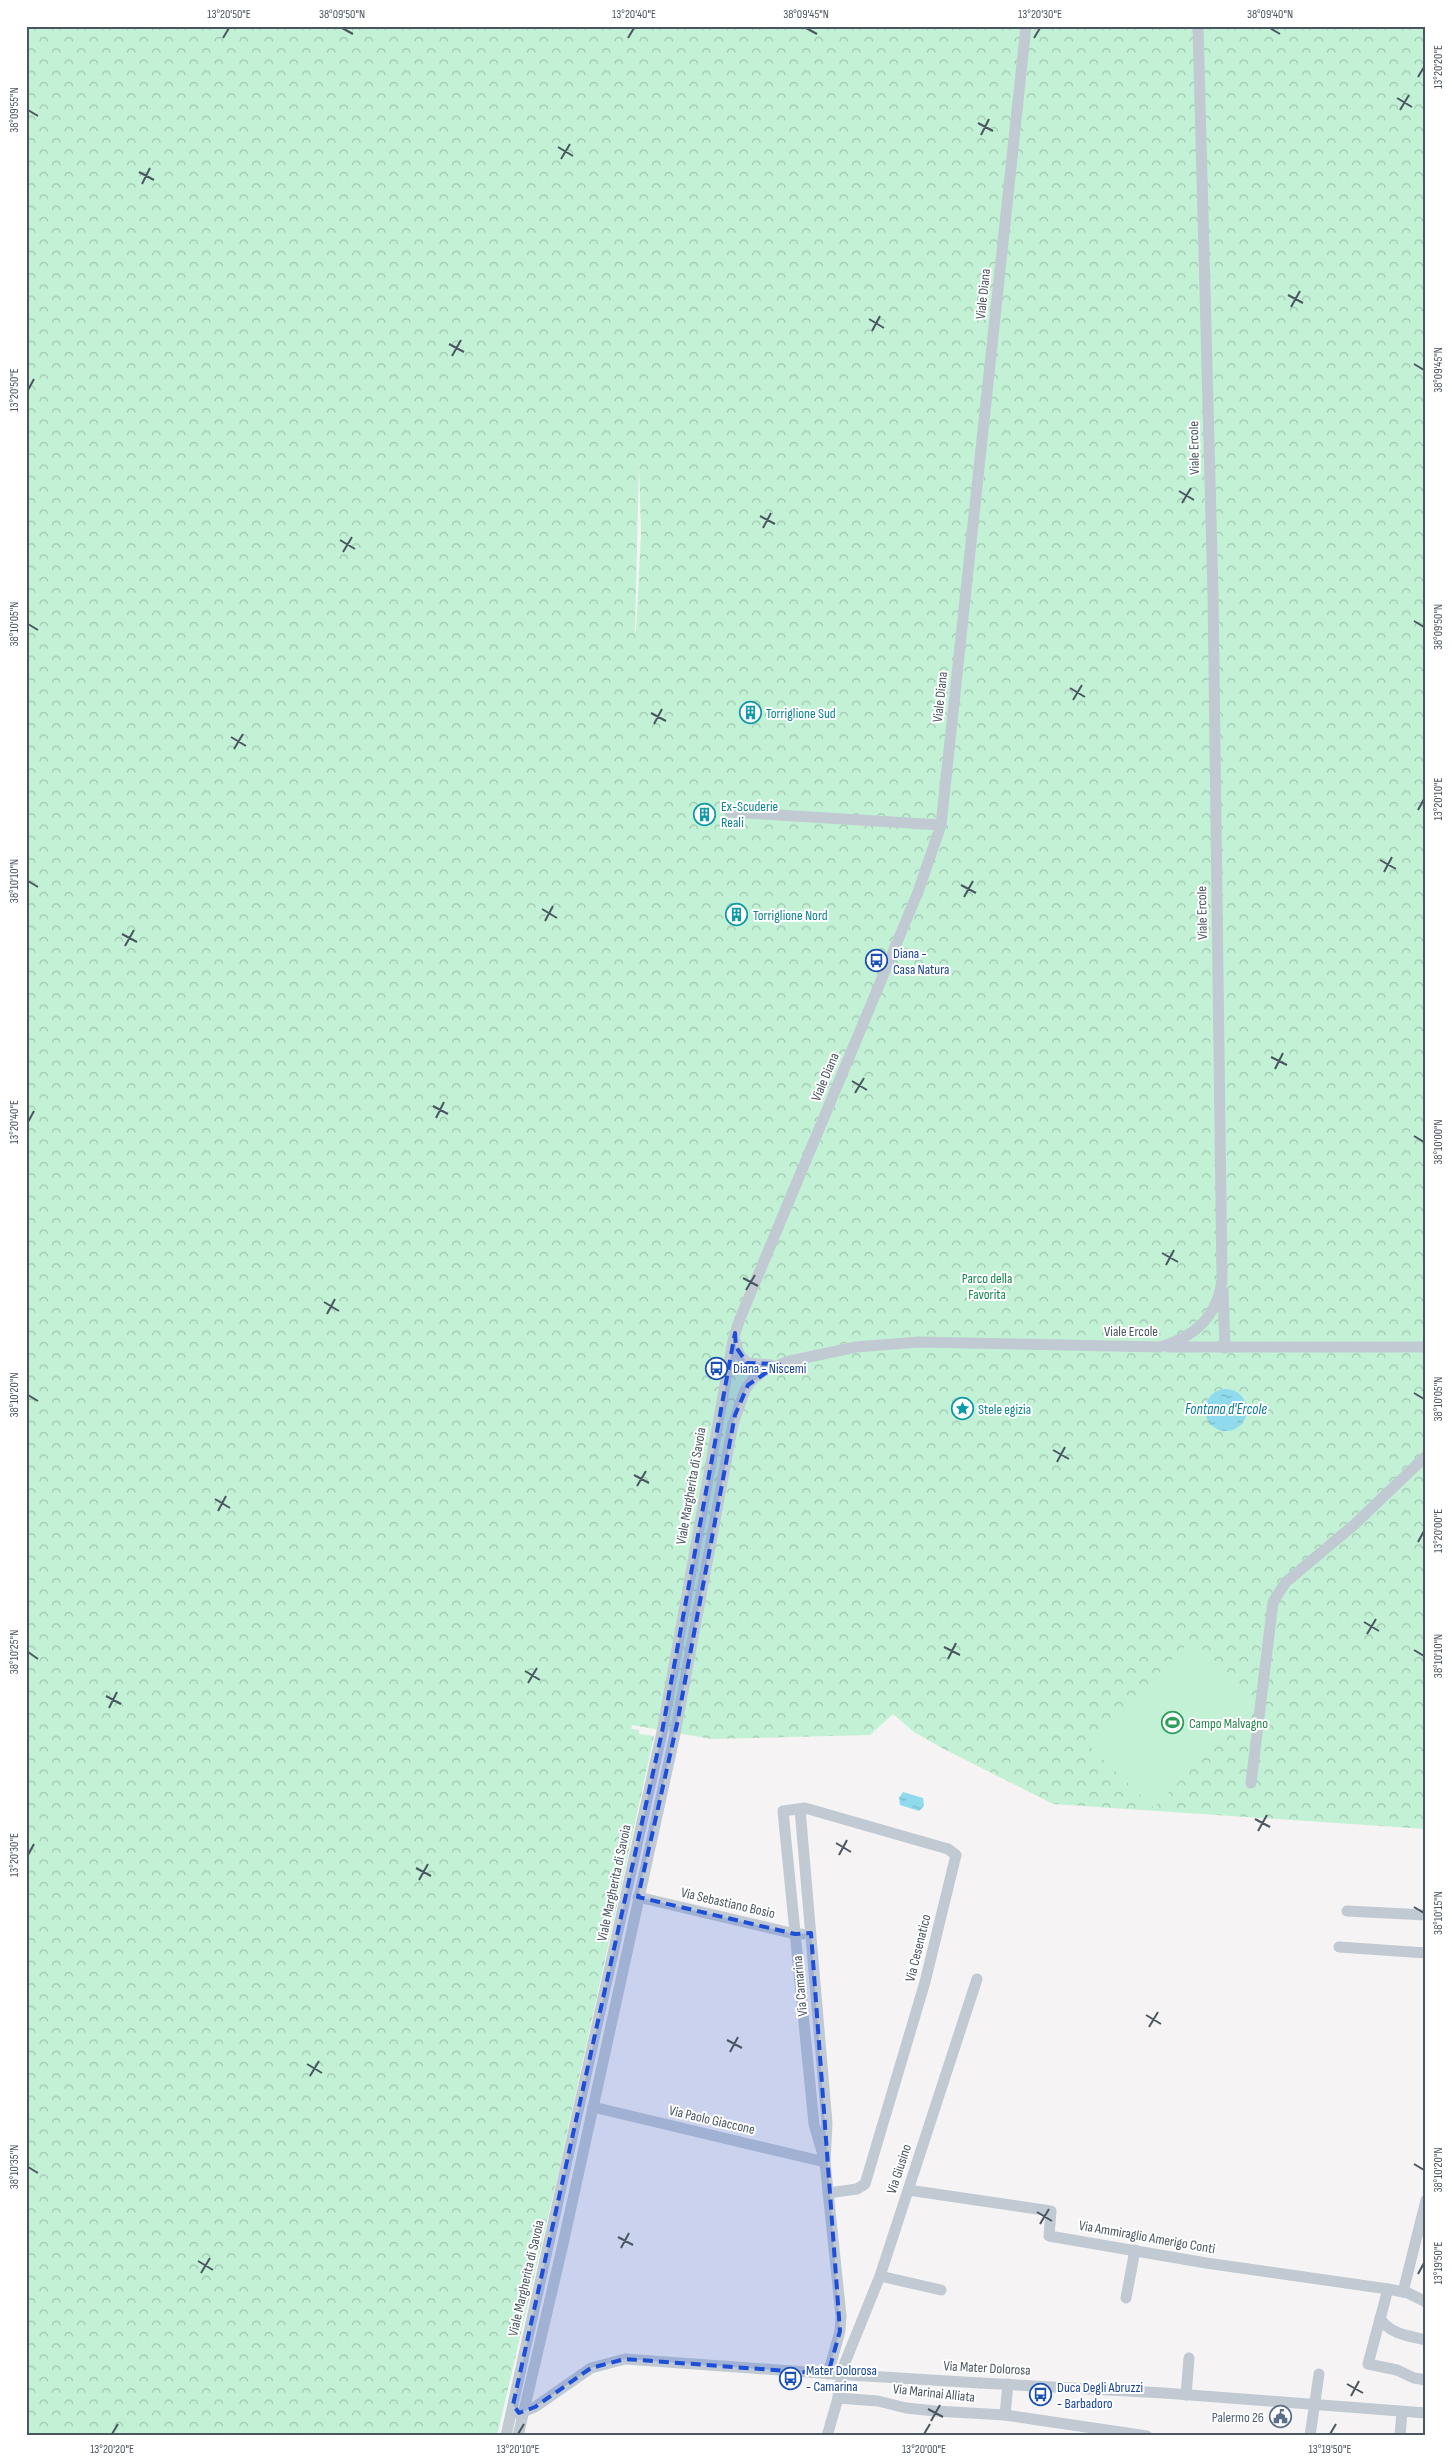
<svg xmlns="http://www.w3.org/2000/svg" width="1452" height="2462" viewBox="0 0 1452 2462" font-family="'Sofia Sans Condensed',sans-serif">
<style>
.park{fill:url(#park-crowns);fill-rule:evenodd}
.pitch{fill:#c3f1d5}
.water{fill:url(#water-ripples)}
.lines{fill:none;stroke-linecap:round;stroke-linejoin:round}
.minor{stroke:#c1cad2;stroke-width:11}
.minor-bridge{stroke:#c1cad2;stroke-width:11}
.marked{fill:#1d4ed8;fill-opacity:0.2;stroke:#1d4ed8;stroke-width:4;stroke-dasharray:10 6;stroke-linejoin:round}
.ticks{fill:none;stroke:#4a5661;stroke-width:2}
.labels{text-anchor:middle;dominant-baseline:central;stroke-width:4;stroke-linejoin:round;paint-order:stroke}
.street-label{font-size:14px;fill:#4a5661;stroke:#fff}
.culture-label{font-size:14px;fill:#0d838f;stroke:#fff;text-anchor:start}
.transit-label{font-size:14px;fill:#164399;stroke:#fff;text-anchor:start}
.park-label{font-size:14px;fill:#17864f;stroke:#fff}
.leisure-label{font-size:14px;fill:#27864d;stroke:#fff;text-anchor:start}
.service-label{font-size:14px;fill:#4e5e75;stroke:#fff;text-anchor:end}
.water-label{font-size:15px;font-style:italic;fill:#0c7c9b;stroke:#fff}
.neatline{fill:none;stroke:#4a5661;stroke-width:2}
.ticks-label{font-size:12px;text-anchor:middle;fill:#4a5661}
</style>
<defs>
<pattern id="park-crowns" width="20" height="18" patternUnits="userSpaceOnUse" patternTransform="scale(1.25)"><rect width="20" height="18" fill="#c3f1d5"/><path d="M2 6a3 3 0 1 1 6 0M12 15a3 3 0 1 1 6 0" fill="none" stroke="#a0c6b0"/></pattern>
<pattern id="water-ripples" width="26" height="14" patternUnits="userSpaceOnUse" patternTransform="scale(1.25)"><rect width="26" height="14" fill="#90daee"/><path d="M2 4q2-2 4 0t4 0M15 11q2-2 4 0t4 0" fill="none" stroke="#78b4c4"/></pattern>
</defs>
<rect width="100%" height="100%" fill="#f5f3f3"/>
<path class="park" d="M26,26H1426V1829L1053,1804L942,1748L914,1732L893,1714L870,1735L711,1739L632,1725L631,1729L639,1730V1734L654,1736L558,2174L497,2436H26ZM639,463L641,534L636,631H635Z"/>
<polygon class="pitch" points="1192,1639 1257,1700 1154,1808 1089,1746"/>
<g class="water">
<circle cx="1226" cy="1410" r="21"/>
<polygon points="903,1792 923,1798 924,1806 919,1811 900,1805 899,1798"/>
</g>
<g class="lines">
<g class="minor">
<polyline points="730,812 941,825"/>
<polyline points="1223,1292 1225,1348"/>
<polyline points="735,1340 739,1354 747,1363 771,1365"/>
<polyline points="1169,1347 1426,1347"/>
<polyline points="1251,1783 1273,1602 1286,1582 1355,1524 1426,1456"/>
<polyline points="800,1809 827,2123 825,2162 841,2316 840,2331 828,2374"/>
<polyline points="638,1897 795,1934 802,1934"/>
<polyline points="1347,1911 1426,1915"/>
<polyline points="1339,1947 1426,1953"/>
<polyline points="593,2107 825,2162"/>
<polyline points="825,2162 814,2124 783,1811 805,1808 948,1849 956,1855 925,1982 865,2184 857,2189 828,2193"/>
<polyline points="908,2190 1051,2211 1049,2236 1206,2263 1388,2289 1408,2293 1426,2302"/>
<polyline points="880,2276 941,2290"/>
<polyline points="1388,2289 1368,2364 1397,2370 1414,2378 1426,2380"/>
<polyline points="1403,2292 1426,2200"/>
<polyline points="1126,2298 1135,2250"/>
<path d="M1380,2318C1389,2334 1409,2336 1426,2340"/>
<polyline points="844,2365 880,2276 977,1979"/>
<polyline points="980,2383 1164,2393 1426,2413"/>
<polyline points="1186,2395 1189,2358"/>
<polyline points="838,2398 839,2385"/>
<polyline points="518,2414 535,2407 591,2368 625,2359 834,2374"/>
<polyline points="1005,2415 1147,2436"/>
<polyline points="506,2436 662,1732 733,1341 739,1321 918,892 941,825 1026,26"/>
<path d="M518,2436L563,2244L675,1734L733,1424L745,1390L753,1379L765,1370L790,1361L856,1347L919,1342L1160,1347C1195,1337 1217,1317 1222,1280L1213,594L1198,26"/>
<polyline points="827,2436 838,2398 878,2401 906,2408 935,2411 1005,2415 1008,2384"/>
<polyline points="1310,2436 1319,2374"/>
<polyline points="1400,2436 1402,2412"/>
</g>
<polyline class="minor-bridge" points="834,2374 980,2383"/>
</g>
<path class="marked" d="M735,1333L736,1347L747,1363L779,1364L748,1385L735,1415L677,1724L638,1897L795,1934L811,1933L840,2331L828,2374L625,2359L591,2368L535,2407L519,2413L513,2405L662,1732Z"/>
<path class="ticks" d="M342,28L353,34M806,28L817,34M1270,28L1280,34M223,38L229,28M628,38L634,28M1034,38L1040,28M1418,77L1424,67M1397,98L1412,107M28,110L38,116M1400,110L1409,95M978,123L993,131M981,135L989,119M558,147L573,156M561,159L570,144M139,172L154,180M142,184L150,168M1288,295L1303,303M1291,307L1300,291M869,319L884,328M872,331L880,316M449,344L464,352M452,356L461,340M1414,364L1424,370M28,390L34,379M1179,491L1194,500M1182,503L1191,488M760,516L775,524M763,528L771,513M340,540L355,549M343,552L352,537M1414,621L1424,627M28,624L38,630M1070,688L1085,697M1073,700L1082,685M651,713L666,721M654,724L662,709M231,737L246,746M234,749L243,734M1418,810L1424,799M1380,860L1396,869M1384,872L1392,857M28,881L38,887M961,885L976,893M964,897L973,881M542,909L557,918M545,921L553,906M122,934L137,942M125,946L134,930M1271,1057L1287,1065M1275,1069L1283,1053M852,1081L867,1090M855,1093L864,1078M433,1106L448,1114M436,1118L444,1102M28,1122L34,1111M1414,1136L1424,1142M1162,1253L1178,1262M1166,1265L1174,1250M743,1278L758,1286M746,1290L755,1275M324,1302L339,1311M327,1314L335,1299M1414,1393L1424,1399M28,1395L38,1401M1053,1450L1069,1459M1057,1462L1065,1447M634,1475L649,1483M637,1486L646,1471M215,1499L230,1508M218,1511L226,1496M1418,1542L1424,1531M1364,1622L1379,1631M1367,1634L1376,1619M944,1647L960,1655M1414,1650L1424,1656M28,1652L38,1659M948,1659L956,1643M525,1671L540,1680M528,1683L537,1668M106,1696L121,1704M109,1708L117,1692M1255,1819L1270,1827M1258,1831L1267,1815M836,1843L851,1852M28,1855L34,1844M839,1855L847,1840M416,1868L431,1876M419,1880L428,1864M1414,1907L1424,1913M1146,2015L1161,2024M1149,2027L1158,2012M727,2040L742,2048M730,2052L738,2037M307,2064L322,2073M310,2076L319,2061M1414,2164L1424,2170M28,2167L38,2173M1037,2212L1052,2221M1040,2224L1049,2209M618,2237L633,2245M621,2248L629,2233M198,2261L213,2270M201,2273L210,2258M1418,2274L1424,2263M1347,2384L1363,2393M1351,2396L1359,2381M928,2409L943,2417M931,2421L940,2405M112,2434L118,2424M518,2434L524,2424M924,2434L930,2424M1330,2434L1336,2424"/>
<defs>
<symbol id="building-ring" viewBox="-11 -11 22 22"><circle r="9.5" fill="#fff" stroke="#0f9aa8" stroke-width="1.5"/><path d="M-4-6H4V6H1V3H-1V6H-4ZM-2.5-4.3h1.7v1.8h-1.7ZM.8-4.3h1.7v1.8H.8ZM-2.5-1h1.7V.8h-1.7ZM.8-1h1.7V.8H.8Z" fill="#0f9aa8"/></symbol>
<symbol id="bus-ring" viewBox="-11 -11 22 22"><circle r="9.5" fill="#fff" stroke="#1a4fb4" stroke-width="1.5"/><path d="M-5-6H5V4H4V6H2V4H-2V6H-4V4H-5ZM-3.5-4V0h7V-4ZM-3.5 1.2v1.5H-2V1.2ZM2 1.2v1.5H3.5V1.2Z" fill="#1a4fb4"/></symbol>
<symbol id="sight-ring" viewBox="-11 -11 22 22"><circle r="9.5" fill="#fff" stroke="#0f9aa8" stroke-width="1.5"/><path d="M0-6L1.8-2.2L6-1.7L2.9 1.2L3.7 5.4L0 3.3L-3.7 5.4L-2.9 1.2L-6-1.7L-1.8-2.2Z" fill="#0f9aa8"/></symbol>
<symbol id="stadium-ring" viewBox="-11 -11 22 22"><circle r="9.5" fill="#fff" stroke="#2e9e5b" stroke-width="1.5"/><path d="M0-5a6.5 5 0 1 0 0 10a6.5 5 0 1 0 0-10ZM-3.5-1.8h7v3.6h-7Z" fill="#2e9e5b"/></symbol>
<symbol id="civic-ring" viewBox="-11 -11 22 22"><circle r="9.5" fill="#fff" stroke="#5c6f8a" stroke-width="1.5"/><path d="M-.6-6.5H3V-4.5H.6V-3L4-1V1h2V6H-6V1h2V-1L-.6-3ZM-1.2 2.5V6h2.4V2.5Z" fill="#5c6f8a"/></symbol>
</defs>
<g fill-rule="evenodd">
<use href="#building-ring" x="738" y="700" width="25" height="25"/>
<use href="#building-ring" x="692" y="802" width="25" height="25"/>
<use href="#building-ring" x="724" y="902" width="25" height="25"/>
<use href="#bus-ring" x="864" y="948" width="25" height="25"/>
<use href="#bus-ring" x="704" y="1356" width="25" height="25"/>
<use href="#sight-ring" x="950" y="1396" width="25" height="25"/>
<use href="#stadium-ring" x="1160" y="1710" width="25" height="25"/>
<use href="#bus-ring" x="778" y="2366" width="25" height="25"/>
<use href="#bus-ring" x="1028" y="2382" width="25" height="25"/>
<use href="#civic-ring" x="1268" y="2404" width="25" height="25"/>
</g>
<g class="labels">
<g class="street-label">
<text transform="translate(983 294) rotate(-84)">Viale Diana</text>
<text transform="translate(1194 448) rotate(-91)">Viale Ercole</text>
<text transform="translate(940 697) rotate(-84)">Viale Diana</text>
<text transform="translate(1202 913) rotate(-91)">Viale Ercole</text>
<text transform="translate(825 1077) rotate(-67)">Viale Diana</text>
<text x="1131" y="1331">Viale Ercole</text>
<text transform="translate(691 1486) rotate(-80)">Viale Margherita di Savoia</text>
<text transform="translate(614 1883) rotate(-78)">Viale Margherita di Savoia</text>
<text transform="translate(728 1903) rotate(13)">Via Sebastiano Bosio</text>
<text transform="translate(918 1948) rotate(-76)">Via Cesenatico</text>
<text transform="translate(800 1986) rotate(-95)">Via Camarina</text>
<text transform="translate(712 2120) rotate(13)">Via Paolo Giaccone</text>
<text transform="translate(899 2169) rotate(-72)">Via Giusino</text>
<text transform="translate(1147 2237) rotate(10)">Via Ammiraglio Amerigo Conti</text>
<text transform="translate(526 2278) rotate(-77)">Viale Margherita di Savoia</text>
<text transform="translate(987 2368) rotate(3)">Via Mater Dolorosa</text>
<text transform="translate(934 2393) rotate(6)">Via Marinai Alliata</text>
</g>
<g class="culture-label">
<text x="766" y="713">Torriglione Sud</text>
<text x="721" y="806">Ex-Scuderie<tspan x="721" dy="16">Reali</tspan></text>
<text x="753" y="915">Torriglione Nord</text>
<text x="978" y="1409">Stele egizia</text>
</g>
<g class="transit-label">
<text x="893" y="953">Diana -<tspan x="893" dy="16">Casa Natura</tspan></text>
<text x="733" y="1368">Diana - Niscemi</text>
<text x="806" y="2370">Mater Dolorosa<tspan x="806" dy="16">- Camarina</tspan></text>
<text x="1057" y="2387">Duca Degli Abruzzi<tspan x="1057" dy="16">- Barbadoro</tspan></text>
</g>
<g class="park-label">
<text x="987" y="1278">Parco della<tspan x="987" dy="16">Favorita</tspan></text>
</g>
<g class="leisure-label">
<text x="1189" y="1723">Campo Malvagno</text>
</g>
<g class="service-label">
<text x="1264" y="2417">Palermo 26</text>
</g>
<g class="water-label">
<text x="1226" y="1409">Fontana d'Ercole</text>
</g>
</g>
<rect width="1452" height="2462" fill="none" stroke="#ffffff" stroke-width="55"/>
<rect x="28" y="28" width="1396" height="2406" class="neatline"/>
<g class="ticks-label">
<text x="229" y="18">13°20'50"E</text>
<text x="342" y="18">38°09'50"N</text>
<text x="634" y="18">13°20'40"E</text>
<text x="806" y="18">38°09'45"N</text>
<text x="1040" y="18">13°20'30"E</text>
<text x="1270" y="18">38°09'40"N</text>
<text transform="translate(1438 67) rotate(-90)" y="4">13°20'20"E</text>
<text transform="translate(14 110) rotate(-90)" y="4">38°09'55"N</text>
<text transform="translate(1438 370) rotate(-90)" y="4">38°09'45"N</text>
<text transform="translate(14 390) rotate(-90)" y="4">13°20'50"E</text>
<text transform="translate(14 624) rotate(-90)" y="4">38°10'05"N</text>
<text transform="translate(1438 627) rotate(-90)" y="4">38°09'50"N</text>
<text transform="translate(1438 799) rotate(-90)" y="4">13°20'10"E</text>
<text transform="translate(14 881) rotate(-90)" y="4">38°10'10"N</text>
<text transform="translate(14 1122) rotate(-90)" y="4">13°20'40"E</text>
<text transform="translate(1438 1142) rotate(-90)" y="4">38°10'00"N</text>
<text transform="translate(14 1395) rotate(-90)" y="4">38°10'20"N</text>
<text transform="translate(1438 1399) rotate(-90)" y="4">38°10'05"N</text>
<text transform="translate(1438 1531) rotate(-90)" y="4">13°20'00"E</text>
<text transform="translate(14 1652) rotate(-90)" y="4">38°10'25"N</text>
<text transform="translate(1438 1656) rotate(-90)" y="4">38°10'10"N</text>
<text transform="translate(14 1855) rotate(-90)" y="4">13°20'30"E</text>
<text transform="translate(1438 1913) rotate(-90)" y="4">38°10'15"N</text>
<text transform="translate(14 2167) rotate(-90)" y="4">38°10'35"N</text>
<text transform="translate(1438 2170) rotate(-90)" y="4">38°10'20"N</text>
<text transform="translate(1438 2263) rotate(-90)" y="4">13°19'50"E</text>
<text x="112" y="2453">13°20'20"E</text>
<text x="518" y="2453">13°20'10"E</text>
<text x="924" y="2453">13°20'00"E</text>
<text x="1330" y="2453">13°19'50"E</text>
</g>
</svg>
